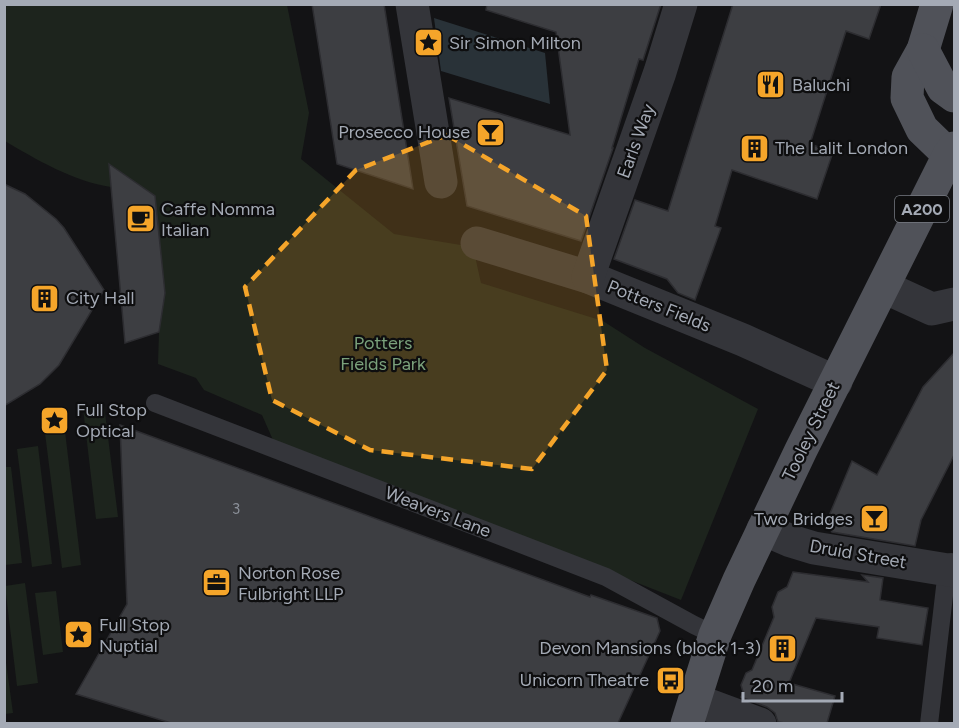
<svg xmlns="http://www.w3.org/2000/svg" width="959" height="728" viewBox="0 0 959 728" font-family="Figtree,sans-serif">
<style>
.green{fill:#1d241d}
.water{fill:#293238}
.building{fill:#3d3e42;stroke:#2d2d31;stroke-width:1.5}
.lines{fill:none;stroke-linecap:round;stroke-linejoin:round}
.lane{stroke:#34353a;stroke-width:18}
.street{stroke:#34353a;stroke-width:33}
.primary{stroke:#505259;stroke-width:33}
.marked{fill:#f5a52a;fill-opacity:0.2;stroke:#f5a52a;stroke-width:4.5;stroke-dasharray:12 8;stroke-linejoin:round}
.labels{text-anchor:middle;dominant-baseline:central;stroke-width:4.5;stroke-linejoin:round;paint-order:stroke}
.number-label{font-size:15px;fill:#8a8f98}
.shield{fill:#0e0e0f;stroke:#777b83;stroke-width:1.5}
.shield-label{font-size:16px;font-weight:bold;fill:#a4aab5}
.poi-label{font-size:18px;fill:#a4aab5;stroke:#0e0e0f;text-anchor:start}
.street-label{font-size:18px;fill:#a4aab5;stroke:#0e0e0f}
.park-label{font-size:18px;fill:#7aa17b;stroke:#0e0e0f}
</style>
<rect width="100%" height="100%" fill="#131315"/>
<g class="green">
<path d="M5,5H287L309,113L301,159L394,234L473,247L481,283L603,321L645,348L758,409L681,600L273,440L262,415L204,390L196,378L158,364L159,332L165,293L155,196L109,165L111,187C75,182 35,159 5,141Z"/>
<polygon points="104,405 118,517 96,519 83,408"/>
<polygon points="64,423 81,565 62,568 44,425"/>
<polygon points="38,446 52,564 32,567 17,449"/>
<polygon points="5,467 11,467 22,563 5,565"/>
<polygon points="25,583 38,683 17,686 5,586"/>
<polygon points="56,591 63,652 43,655 35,593"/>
<polygon points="4,648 13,713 5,714 4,714"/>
</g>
<polygon class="water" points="434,18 545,53 550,104 441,71"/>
<g class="building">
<polygon points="312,4 384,4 413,189 337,164"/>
<polygon points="487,4 661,4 643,60 639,59 612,148 613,148 581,241 467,206 449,98 570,135 556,32 486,10"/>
<polygon points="733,4 881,4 869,39 846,31 810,144 833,152 817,199 732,170 715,226 721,228 695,300 678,293 667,279 614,259 635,200 668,211"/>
<polygon points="109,164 155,196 165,293 159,332 125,343"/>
<polygon points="4,184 25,194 56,219 64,228 104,290 59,365 40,384 4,406"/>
<polygon points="954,353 954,455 921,520 915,546 832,532 826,523 852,461 877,475 923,387"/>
<polygon points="120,425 590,597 591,595 657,618 660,631 618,723 171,723 76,694 127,604"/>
<polygon points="793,572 868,582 862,575 883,578 880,600 928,608 922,645 877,638 879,627 816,618 789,683 835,696 827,723 785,723 778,722 775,713 767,707 741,697 743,692 741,685 746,673 752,670 774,617 772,607 778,592 787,587"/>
</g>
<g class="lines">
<g class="lane">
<polyline points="155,403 606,577 694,625 715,635"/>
<polyline points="929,724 947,570 951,562"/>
</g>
<g class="street">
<polyline points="412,4 441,182"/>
<polyline points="477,243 588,277 743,340 836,382"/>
<polyline points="588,277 660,72 681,4"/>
<polyline points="884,287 932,309 954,304"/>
<polyline points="763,529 791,541 814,548 954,571"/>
<polyline points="695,700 760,724"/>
</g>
<g class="primary">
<polyline points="937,4 923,50 908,77 907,98 922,129 949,155"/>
<polyline points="923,50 943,88 954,96"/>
<polyline points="687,724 715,635 739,580 801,450 949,155 954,148"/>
</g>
</g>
<path class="marked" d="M447,135L586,216L607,370L532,469L370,450L272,400L245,287L356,170Z"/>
<defs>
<symbol id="sight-square" viewBox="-11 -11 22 22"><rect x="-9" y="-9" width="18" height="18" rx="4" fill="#f5a52a" stroke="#0e0e0f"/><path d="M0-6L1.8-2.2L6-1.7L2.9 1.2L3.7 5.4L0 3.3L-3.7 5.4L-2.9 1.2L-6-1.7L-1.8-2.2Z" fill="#111"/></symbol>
<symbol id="restaurant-square" viewBox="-11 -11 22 22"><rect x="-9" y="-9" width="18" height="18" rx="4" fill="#f5a52a" stroke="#0e0e0f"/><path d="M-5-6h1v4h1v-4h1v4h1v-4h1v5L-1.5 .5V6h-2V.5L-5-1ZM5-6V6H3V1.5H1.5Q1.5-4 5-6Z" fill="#111"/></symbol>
<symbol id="bar-square" viewBox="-11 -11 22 22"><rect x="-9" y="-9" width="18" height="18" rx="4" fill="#f5a52a" stroke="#0e0e0f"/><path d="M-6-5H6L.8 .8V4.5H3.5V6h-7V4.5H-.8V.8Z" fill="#111"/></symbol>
<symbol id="building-square" viewBox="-11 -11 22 22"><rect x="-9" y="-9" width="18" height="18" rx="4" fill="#f5a52a" stroke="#0e0e0f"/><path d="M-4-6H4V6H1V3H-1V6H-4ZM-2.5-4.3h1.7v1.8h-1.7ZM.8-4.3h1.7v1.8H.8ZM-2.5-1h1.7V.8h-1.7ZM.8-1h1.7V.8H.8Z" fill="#111"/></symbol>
<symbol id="cafe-square" viewBox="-11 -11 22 22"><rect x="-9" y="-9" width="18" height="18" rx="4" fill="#f5a52a" stroke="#0e0e0f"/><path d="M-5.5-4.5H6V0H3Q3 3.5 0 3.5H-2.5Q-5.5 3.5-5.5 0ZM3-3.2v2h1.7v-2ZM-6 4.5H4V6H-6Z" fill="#111"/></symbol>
<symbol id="office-square" viewBox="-11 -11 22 22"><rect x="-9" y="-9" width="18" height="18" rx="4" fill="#f5a52a" stroke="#0e0e0f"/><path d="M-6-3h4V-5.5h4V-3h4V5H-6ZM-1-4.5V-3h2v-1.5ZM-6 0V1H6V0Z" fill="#111"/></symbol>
<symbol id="bus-square" viewBox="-11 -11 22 22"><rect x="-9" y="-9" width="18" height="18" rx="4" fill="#f5a52a" stroke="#0e0e0f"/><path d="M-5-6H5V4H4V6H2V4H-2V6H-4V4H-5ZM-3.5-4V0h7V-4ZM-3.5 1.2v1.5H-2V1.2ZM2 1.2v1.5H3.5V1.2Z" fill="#111"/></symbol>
</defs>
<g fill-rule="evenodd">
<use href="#sight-square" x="412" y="26" width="33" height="33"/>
<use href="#restaurant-square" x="754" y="68" width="33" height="33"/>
<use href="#bar-square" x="474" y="116" width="33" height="33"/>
<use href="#building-square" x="738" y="132" width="33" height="33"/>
<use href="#cafe-square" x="124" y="202" width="33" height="33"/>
<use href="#building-square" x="28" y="282" width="33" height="33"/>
<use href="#sight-square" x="38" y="404" width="33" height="33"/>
<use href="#bar-square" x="858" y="502" width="33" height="33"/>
<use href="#office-square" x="200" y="566" width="33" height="33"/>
<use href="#sight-square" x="62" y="618" width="33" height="33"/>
<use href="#building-square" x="766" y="632" width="33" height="33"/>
<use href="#bus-square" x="654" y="664" width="33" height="33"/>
</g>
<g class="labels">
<g class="number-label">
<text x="236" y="509">3</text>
</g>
<rect class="shield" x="895" y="196" width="54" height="26" rx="4.5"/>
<g class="shield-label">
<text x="922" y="209">A200</text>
</g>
<g class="poi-label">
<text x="449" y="43">Sir Simon Milton</text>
<text x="792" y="85">Baluchi</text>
<text x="470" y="132" text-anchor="end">Prosecco House</text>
<text x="775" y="148">The Lalit London</text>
<text x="161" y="209">Caffe Nomma<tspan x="161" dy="21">Italian</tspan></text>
<text x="66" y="298">City Hall</text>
<text x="76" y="410">Full Stop<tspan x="76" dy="21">Optical</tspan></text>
<text x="853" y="519" text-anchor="end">Two Bridges</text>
<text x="238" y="573">Norton Rose<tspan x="238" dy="21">Fulbright LLP</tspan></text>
<text x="99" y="625">Full Stop<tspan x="99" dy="21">Nuptial</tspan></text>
<text x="761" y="648" text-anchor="end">Devon Mansions (block 1-3)</text>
<text x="649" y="680" text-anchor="end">Unicorn Theatre</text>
</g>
<g class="street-label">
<text transform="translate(636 141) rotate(-70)">Earls Way</text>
<text transform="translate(659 306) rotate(22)">Potters Fields</text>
<text transform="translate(811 431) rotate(-64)">Tooley Street</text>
<text transform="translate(438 512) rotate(21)">Weavers Lane</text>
<text transform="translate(858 554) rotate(10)">Druid Street</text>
</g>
<g class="park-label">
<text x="383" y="343">Potters<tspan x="383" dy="21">Fields Park</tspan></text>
</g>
</g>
<rect width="959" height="728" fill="none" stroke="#a4aab5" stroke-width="12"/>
<path d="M743 692v9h99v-9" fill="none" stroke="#a4aab5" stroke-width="3"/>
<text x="752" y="692" font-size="18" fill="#a4aab5" stroke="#0e0e0f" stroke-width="4.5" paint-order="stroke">20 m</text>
</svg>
